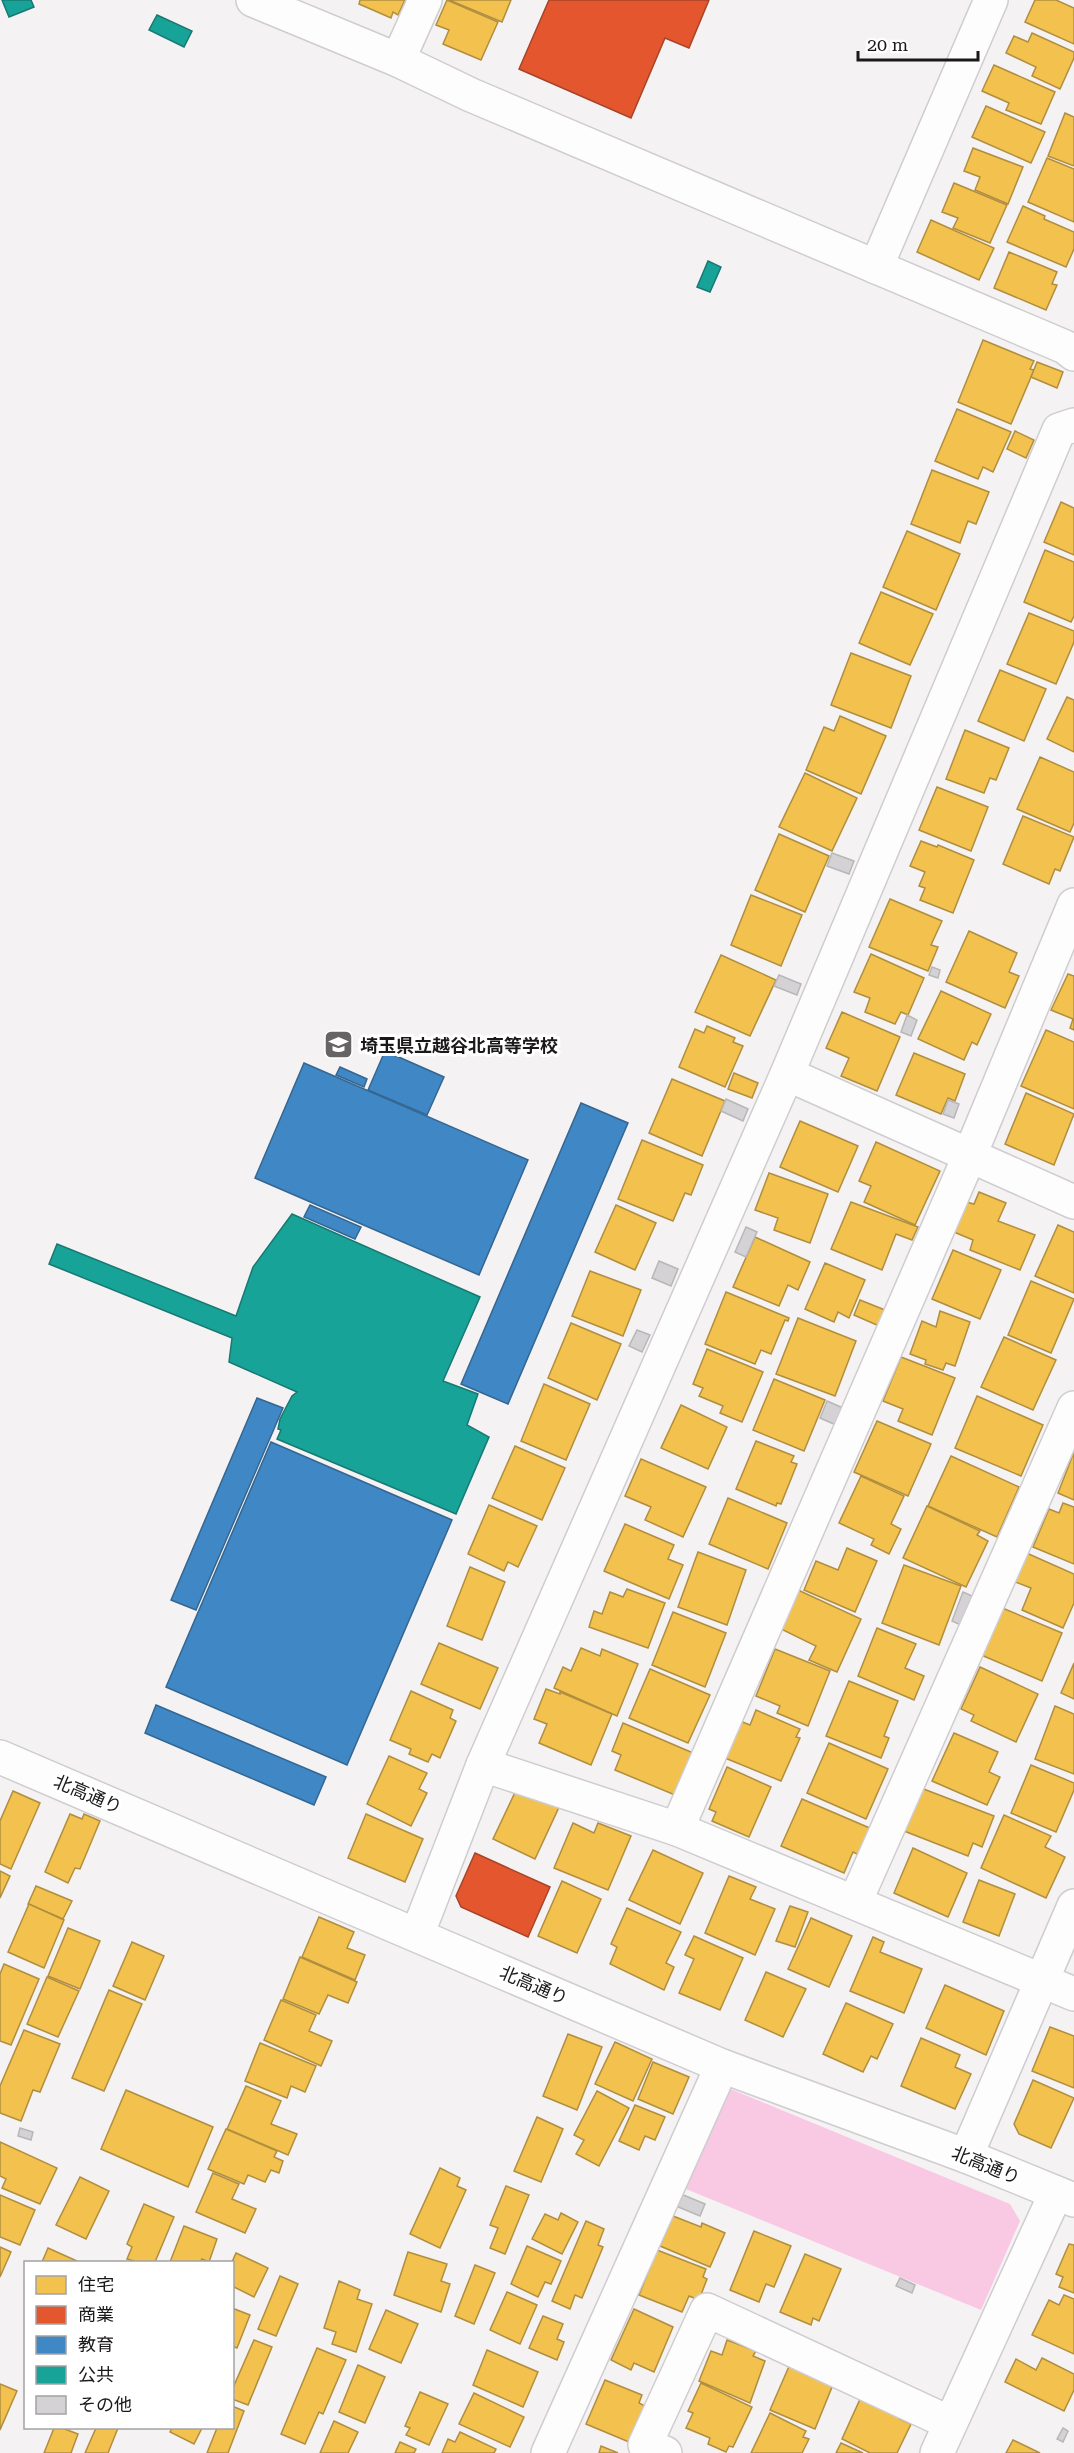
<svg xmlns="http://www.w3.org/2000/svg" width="1074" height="2453" viewBox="0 0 1074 2453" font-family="'Roboto Serif','Noto Sans JP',serif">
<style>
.green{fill:#f9c9e4}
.homes{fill:#f2c14e;stroke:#b18e3e;stroke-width:1.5}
.shops{fill:#e4572e;stroke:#a74428;stroke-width:1.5}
.schools{fill:#3f88c5;stroke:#346691;stroke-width:1.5}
.public{fill:#17a398;stroke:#187972;stroke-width:1.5}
.building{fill:#d4d2d4;stroke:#b8b7b8;stroke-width:1.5}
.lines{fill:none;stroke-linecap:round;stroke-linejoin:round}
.minor-casing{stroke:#cfcdcf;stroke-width:36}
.tertiary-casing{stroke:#cfcdcf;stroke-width:36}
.minor{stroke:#fefdfd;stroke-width:33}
.tertiary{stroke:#fefdfd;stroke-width:33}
.labels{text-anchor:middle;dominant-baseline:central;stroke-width:6;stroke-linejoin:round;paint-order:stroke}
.poi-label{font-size:18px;font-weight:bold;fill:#1a1819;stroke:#fff;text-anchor:start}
.street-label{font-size:18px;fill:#1a1819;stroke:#fff}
</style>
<rect width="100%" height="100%" fill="#f5f2f4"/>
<polygon class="green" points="723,2086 1010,2204 1020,2221 981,2310 681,2187"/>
<g class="homes">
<polygon points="360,0 405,0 398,15 393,12 391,18 359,4"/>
<polygon points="447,0 498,22 481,60 443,44 449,30 436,25"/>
<polygon points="449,0 511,0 502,22"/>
<polygon points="1035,0 1056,0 1074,8 1074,44 1025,22"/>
<polygon points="1032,33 1074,52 1074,58 1060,89 1032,76 1036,67 1006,53 1014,36 1028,42"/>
<polygon points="994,65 1055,92 1041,124 1006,110 1009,103 982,91"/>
<polygon points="986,106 1045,132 1031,163 972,137"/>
<polygon points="1065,113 1074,117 1074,166 1048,156"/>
<polygon points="973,148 1023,167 1008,204 975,190 980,177 964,171"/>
<polygon points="1047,158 1074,169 1074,222 1028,202"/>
<polygon points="954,183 1007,205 990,243 953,228 958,218 942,212"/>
<polygon points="1023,206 1045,216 1044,219 1074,232 1074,249 1066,267 1007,242"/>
<polygon points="931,220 994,248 979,280 917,252"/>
<polygon points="1009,252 1057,272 1052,284 1057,285 1046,310 994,288"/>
<polygon points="983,340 1034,361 1030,369 1034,370 1011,424 958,402"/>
<polygon points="1037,362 1063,372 1057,388 1031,377"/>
<polygon points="957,409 1011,432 993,472 983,467 978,479 935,461"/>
<polygon points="1015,431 1034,440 1026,458 1007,449"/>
<polygon points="932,470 989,492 976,524 968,521 960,543 911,524"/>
<polygon points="1061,502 1074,508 1074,555 1044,542"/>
<polygon points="907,531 960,554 936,610 883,587"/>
<polygon points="1045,550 1074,562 1074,616 1071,622 1024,602"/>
<polygon points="881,592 933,614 910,665 859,643"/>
<polygon points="1029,613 1074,631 1074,642 1056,684 1007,664"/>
<polygon points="851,653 911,676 891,728 831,705"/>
<polygon points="1000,670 1046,689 1024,741 978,721"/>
<polygon points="1067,697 1074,700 1074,752 1047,739"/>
<polygon points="840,716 886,736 861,794 806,770 824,727 834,731"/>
<polygon points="965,730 1009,748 996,780 990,778 984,793 946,779"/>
<polygon points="1040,757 1074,772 1074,823 1070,832 1017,809"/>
<polygon points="805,773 857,798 832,851 779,827"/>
<polygon points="937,787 988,807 971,851 919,830"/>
<polygon points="1023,816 1074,837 1060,871 1055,869 1049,884 1003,864"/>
<polygon points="779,834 829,856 805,912 755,890"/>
<polygon points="921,841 937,847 938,845 974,860 953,913 920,900 925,888 919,886 925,872 910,866"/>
<polygon points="751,895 802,915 781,966 731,945"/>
<polygon points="890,899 942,921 931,945 938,947 928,971 869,947"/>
<polygon points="969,931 1017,953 1009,972 1019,976 1005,1008 946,982"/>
<polygon points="871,954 924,978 908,1015 901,1012 895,1024 865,1012 870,998 854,992"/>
<polygon points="721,955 776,980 750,1036 695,1012"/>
<polygon points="1068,974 1074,976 1074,1030 1070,1028 1073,1019 1051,1010"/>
<polygon points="941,991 991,1014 977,1045 972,1042 964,1060 918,1039"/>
<polygon points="842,1012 900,1037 877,1091 841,1076 849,1058 826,1048"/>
<polygon points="707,1026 735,1038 733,1042 743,1046 725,1087 679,1067 695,1029 704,1033"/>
<polygon points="1046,1030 1074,1042 1074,1109 1021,1086"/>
<polygon points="914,1053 965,1074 955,1101 948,1098 941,1114 896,1095"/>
<polygon points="734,1073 758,1083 752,1098 728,1089"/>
<polygon points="672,1079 725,1101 702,1156 649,1133"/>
<polygon points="1026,1093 1074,1114 1054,1165 1005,1144"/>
<polygon points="800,1121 858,1146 838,1192 780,1167"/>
<polygon points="642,1140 703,1165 691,1195 685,1193 673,1221 618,1199"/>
<polygon points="876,1142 940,1171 915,1225 864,1202 871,1186 859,1181"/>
<polygon points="769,1173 828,1194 810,1243 774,1230 778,1218 755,1210"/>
<polygon points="979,1192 1006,1203 998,1221 1035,1235 1020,1270 970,1250 973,1240 954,1232 966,1202 974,1204"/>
<polygon points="851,1202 918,1227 912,1240 896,1234 882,1270 831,1249"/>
<polygon points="616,1205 656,1223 635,1270 595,1252"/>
<polygon points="1058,1225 1074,1232 1074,1293 1035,1276"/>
<polygon points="755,1237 810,1262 798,1290 788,1285 779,1306 733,1287"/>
<polygon points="953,1250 1001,1270 980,1319 932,1299"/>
<polygon points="825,1263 865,1280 849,1318 838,1312 834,1322 805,1309"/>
<polygon points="590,1271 641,1290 623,1336 572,1316"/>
<polygon points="1031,1281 1074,1299 1051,1353 1008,1335"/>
<polygon points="726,1292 789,1318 788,1321 785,1320 771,1354 761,1350 755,1364 705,1344"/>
<polygon points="860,1300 885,1310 879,1326 854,1315"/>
<polygon points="940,1311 970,1322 955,1366 946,1363 943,1370 925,1364 926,1360 910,1354 922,1321 936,1327"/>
<polygon points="798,1318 856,1341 835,1396 776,1374"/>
<polygon points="571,1323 621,1344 597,1400 548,1378"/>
<polygon points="1004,1337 1056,1360 1033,1410 981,1387"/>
<polygon points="707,1349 763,1372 742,1422 720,1413 723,1406 699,1396 703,1388 693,1384"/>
<polygon points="901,1357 955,1378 932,1435 898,1421 903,1409 883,1401"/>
<polygon points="774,1379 825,1400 804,1451 753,1430"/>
<polygon points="544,1384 590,1404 566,1460 521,1441"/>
<polygon points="977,1396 1043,1425 1021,1476 955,1448"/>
<polygon points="681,1405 727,1427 708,1469 661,1448"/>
<polygon points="877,1421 931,1444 908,1496 854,1472"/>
<polygon points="756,1441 794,1456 791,1462 797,1464 781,1504 777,1503 776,1506 736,1489"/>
<polygon points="515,1446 565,1468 542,1520 492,1498"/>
<polygon points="1074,1452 1074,1500 1058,1493"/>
<polygon points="951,1456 1019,1487 997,1537 928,1506"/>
<polygon points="641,1459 706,1487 683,1537 645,1520 651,1507 625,1496"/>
<polygon points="861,1476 904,1496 891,1524 901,1529 889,1554 871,1545 874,1539 839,1523"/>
<polygon points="728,1498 787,1523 768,1569 709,1544"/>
<polygon points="1063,1503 1074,1507 1074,1564 1033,1547 1049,1509 1059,1513"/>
<polygon points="489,1505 537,1526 518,1567 508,1562 504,1571 468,1554"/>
<polygon points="927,1506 980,1531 977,1535 988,1541 966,1587 903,1558"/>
<polygon points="625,1524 674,1545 668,1559 683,1565 669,1599 604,1571"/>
<polygon points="847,1548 877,1561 855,1612 804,1590 816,1561 838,1570"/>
<polygon points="1022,1551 1074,1574 1074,1603 1063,1628 1022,1610 1031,1588 1010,1580"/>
<polygon points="698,1552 746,1570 727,1625 678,1607"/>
<polygon points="904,1565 961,1586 939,1645 882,1623"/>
<polygon points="470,1567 505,1582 482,1640 447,1626"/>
<polygon points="627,1589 665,1603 648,1648 589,1627 594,1611 602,1614 610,1592 623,1597"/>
<polygon points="798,1590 861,1619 837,1672 809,1660 816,1646 781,1629"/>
<polygon points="1000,1607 1062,1633 1042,1681 979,1654"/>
<polygon points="673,1612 726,1633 705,1687 652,1665"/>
<polygon points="877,1628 916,1644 905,1668 924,1676 914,1700 858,1676"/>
<polygon points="439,1643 498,1668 480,1709 421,1684"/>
<polygon points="581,1648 600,1656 602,1649 638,1664 617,1716 554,1688 563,1667 571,1671"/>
<polygon points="775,1649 830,1671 808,1726 777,1713 780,1706 756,1696"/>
<polygon points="1074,1663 1074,1699 1061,1693"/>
<polygon points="980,1667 1038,1694 1016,1742 971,1721 974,1715 961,1709"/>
<polygon points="650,1669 710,1695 688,1743 629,1718"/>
<polygon points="849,1681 898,1701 884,1736 889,1738 881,1758 826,1736"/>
<polygon points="546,1689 560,1694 560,1692 612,1714 591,1765 539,1743 547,1724 534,1719"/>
<polygon points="411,1691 453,1710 450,1718 456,1721 440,1758 432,1754 428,1762 409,1754 411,1749 390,1740"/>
<polygon points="1055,1706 1074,1714 1074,1774 1035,1759"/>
<polygon points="756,1710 800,1729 796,1737 800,1738 781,1781 725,1758 740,1721 750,1725"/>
<polygon points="623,1723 693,1753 675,1795 615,1770 621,1755 612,1751"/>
<polygon points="954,1733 998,1752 989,1772 1000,1777 987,1805 932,1781"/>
<polygon points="829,1743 888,1769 866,1819 807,1793"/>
<polygon points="389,1756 427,1773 419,1789 427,1793 411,1826 367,1804"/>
<polygon points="1031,1765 1074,1783 1074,1790 1056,1832 1011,1813"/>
<polygon points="727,1767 771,1787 749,1837 712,1821 716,1812 709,1809"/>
<polygon points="518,1786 560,1805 535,1859 493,1839"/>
<polygon points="921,1788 994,1816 982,1847 973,1843 968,1856 904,1831"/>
<polygon points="13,1791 40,1803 11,1869 0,1864 0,1821"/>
<polygon points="802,1799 872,1829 861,1856 853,1852 844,1873 781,1846"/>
<polygon points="70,1814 82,1819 84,1814 100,1821 80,1869 75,1868 68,1883 45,1872"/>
<polygon points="366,1814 423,1839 405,1882 348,1858"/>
<polygon points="1004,1815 1051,1836 1045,1847 1065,1857 1046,1898 981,1868"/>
<polygon points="573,1823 594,1833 598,1823 631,1836 608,1890 554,1868"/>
<polygon points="913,1848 967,1873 948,1917 894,1893"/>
<polygon points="653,1850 703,1873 680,1924 629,1900"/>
<polygon points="0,1871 10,1876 0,1898"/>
<polygon points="729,1876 756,1887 750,1899 775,1909 755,1955 705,1933"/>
<polygon points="979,1880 1015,1894 999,1936 963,1922"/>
<polygon points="562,1881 601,1899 577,1953 538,1936"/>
<polygon points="36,1886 72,1901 63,1919 28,1904"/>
<polygon points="29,1904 64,1920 44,1968 8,1952"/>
<polygon points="790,1906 808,1912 795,1947 776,1941"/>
<polygon points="627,1908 681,1932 666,1963 674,1967 664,1990 610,1964 617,1947 611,1944"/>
<polygon points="319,1917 354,1932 347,1948 365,1955 355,1980 302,1957"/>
<polygon points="811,1918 852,1936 829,1987 788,1969"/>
<polygon points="68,1928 100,1941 80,1989 48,1976"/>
<polygon points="694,1936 743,1958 720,2010 679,1993 694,1959 685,1955"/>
<polygon points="873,1937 884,1942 880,1952 922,1969 904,2013 850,1991"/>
<polygon points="132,1942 164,1956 145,2000 113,1986"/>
<polygon points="300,1957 357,1982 348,2003 328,1995 319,2014 283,1999"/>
<polygon points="4,1964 39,1979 11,2045 0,2041 0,1974"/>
<polygon points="766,1972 806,1989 783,2037 745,2020"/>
<polygon points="47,1977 79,1991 58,2037 27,2024"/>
<polygon points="945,1985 1004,2011 986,2055 926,2028"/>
<polygon points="109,1990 142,2004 104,2091 72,2078"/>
<polygon points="281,2000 316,2015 309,2031 332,2041 321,2066 264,2040"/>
<polygon points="846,2003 893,2024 877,2059 871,2056 863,2072 823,2054"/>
<polygon points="1050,2027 1074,2036 1074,2088 1032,2071"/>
<polygon points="24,2030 60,2044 40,2092 33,2090 21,2121 0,2113 0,2086"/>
<polygon points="568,2034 602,2047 577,2110 543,2096"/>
<polygon points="921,2038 960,2055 955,2067 971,2074 955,2109 901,2086"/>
<polygon points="615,2042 652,2059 633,2101 595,2084"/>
<polygon points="260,2043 316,2066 305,2092 291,2086 287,2098 245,2081"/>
<polygon points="653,2062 689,2077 673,2114 638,2099"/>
<polygon points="1033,2080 1074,2098 1051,2148 1019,2134 1014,2124"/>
<polygon points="246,2086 281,2101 271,2124 297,2134 288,2155 227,2129"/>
<polygon points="126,2090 213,2127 188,2187 101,2149"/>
<polygon points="597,2091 629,2108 599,2166 576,2154 584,2140 574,2135"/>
<polygon points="635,2105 665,2117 655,2140 645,2136 639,2150 619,2141"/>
<polygon points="537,2117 563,2129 541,2182 514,2171"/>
<polygon points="226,2129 277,2151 274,2157 283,2161 279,2173 271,2170 265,2182 248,2175 244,2184 208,2169"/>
<polygon points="0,2142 57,2168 40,2204 2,2188 6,2179 0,2176"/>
<polygon points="440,2168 460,2178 457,2186 466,2190 440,2248 410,2234"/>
<polygon points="213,2173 239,2184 232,2199 256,2209 245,2233 196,2212"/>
<polygon points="80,2177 109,2191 86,2239 56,2225"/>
<polygon points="506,2186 529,2195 505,2254 490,2248 498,2228 490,2225"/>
<polygon points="0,2195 35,2210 20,2245 0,2237"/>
<polygon points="144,2204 174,2217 155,2262 137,2262 127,2259 132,2247 127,2244"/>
<polygon points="561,2213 578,2222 562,2254 532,2239 545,2214 558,2220"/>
<polygon points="673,2216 701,2227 702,2223 725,2233 710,2267 660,2246"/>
<polygon points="586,2221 604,2229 598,2245 603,2247 582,2298 575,2295 570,2309 552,2301"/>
<polygon points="184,2226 217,2239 209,2262 202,2259 200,2262 170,2262"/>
<polygon points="754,2231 791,2246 774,2287 766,2284 759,2302 730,2290"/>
<polygon points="1069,2244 1074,2245 1074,2293 1059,2287 1063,2277 1056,2274"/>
<polygon points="527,2246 561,2261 551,2284 545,2282 538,2297 511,2284"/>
<polygon points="0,2247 11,2252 0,2277"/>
<polygon points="48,2248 77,2261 77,2262 42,2262"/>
<polygon points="657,2250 706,2269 703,2277 707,2279 699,2300 689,2296 682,2312 639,2295"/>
<polygon points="408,2252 447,2264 441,2281 450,2284 441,2312 394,2295"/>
<polygon points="236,2253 268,2268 254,2297 232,2286 232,2262"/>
<polygon points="805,2254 841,2269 819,2321 813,2318 811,2325 780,2312"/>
<polygon points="475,2265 495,2273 474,2324 455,2316"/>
<polygon points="280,2276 298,2284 276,2336 258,2329"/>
<polygon points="339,2281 360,2290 357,2299 372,2304 356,2352 332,2344 336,2332 324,2328"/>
<polygon points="507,2292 537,2305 520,2344 490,2330"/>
<polygon points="1064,2295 1074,2299 1074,2354 1032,2335 1049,2300 1059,2305"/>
<polygon points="232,2308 250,2315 237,2348 232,2346"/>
<polygon points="634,2309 673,2327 654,2372 634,2363 631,2370 611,2360"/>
<polygon points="386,2310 418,2324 401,2363 369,2349"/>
<polygon points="543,2316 563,2324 557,2339 564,2342 557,2360 529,2348"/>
<polygon points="254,2340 272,2347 248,2405 232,2399 232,2390"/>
<polygon points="727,2340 756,2351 753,2356 765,2361 750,2403 699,2381 711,2351 722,2355"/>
<polygon points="317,2348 346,2360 323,2414 319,2412 305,2444 281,2434"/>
<polygon points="487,2350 538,2372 523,2407 473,2385"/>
<polygon points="1042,2358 1074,2374 1074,2390 1064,2411 1005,2382 1016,2359 1036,2370"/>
<polygon points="790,2364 832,2387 815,2429 770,2410"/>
<polygon points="358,2365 385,2377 365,2423 339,2412"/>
<polygon points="605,2380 642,2395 639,2403 645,2406 629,2442 586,2424"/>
<polygon points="701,2383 752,2407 733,2447 729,2446 726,2452 708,2444 710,2438 686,2428 693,2413 688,2411"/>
<polygon points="0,2384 17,2391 0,2430"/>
<polygon points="420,2392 448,2404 429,2445 406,2435 410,2428 405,2426"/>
<polygon points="474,2393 524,2417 510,2447 459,2424"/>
<polygon points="861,2397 902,2417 900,2419 911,2424 897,2453 870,2453 842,2439"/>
<polygon points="232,2406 244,2411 228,2453 207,2453 217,2428 232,2428"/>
<polygon points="770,2413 806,2431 803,2437 809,2439 802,2453 751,2453"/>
<polygon points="334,2421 358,2432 348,2453 320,2453"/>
<polygon points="54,2428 62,2428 78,2434 71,2453 44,2453"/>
<polygon points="96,2428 118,2428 108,2453 85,2453"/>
<polygon points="172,2428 202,2428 194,2444 170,2432"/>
<polygon points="460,2432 496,2449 494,2453 442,2453 448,2439 455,2442"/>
<polygon points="1013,2440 1040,2453 1006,2453"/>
<polygon points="400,2442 416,2449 414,2453 395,2453"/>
<polygon points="841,2443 863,2453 836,2453"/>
<polygon points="601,2446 618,2453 599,2453"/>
</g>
<g class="shops">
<polygon points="549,0 709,0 689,48 665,38 631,118 519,69"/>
<polygon points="475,1853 550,1887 528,1937 461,1907 456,1896"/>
</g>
<g class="schools">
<polygon points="385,1051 444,1077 427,1115 368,1090"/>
<polygon points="304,1063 528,1160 479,1275 255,1178"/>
<polygon points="340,1067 367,1079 364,1087 336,1075"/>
<polygon points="581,1103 628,1123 508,1404 461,1384"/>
<polygon points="310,1205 361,1227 355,1239 304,1217"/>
<polygon points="257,1398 283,1408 196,1610 171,1600"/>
<polygon points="271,1442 452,1520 347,1765 166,1687"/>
<polygon points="156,1705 326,1777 314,1805 145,1733"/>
</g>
<g class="public">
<polygon points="2,0 31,0 34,7 9,17"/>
<polygon points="157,15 192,31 184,47 149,30"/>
<polygon points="708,261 721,267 710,292 697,287"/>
<polygon points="292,1214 480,1297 443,1381 478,1394 467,1425 489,1437 456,1514 277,1439 281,1430 278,1429 280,1419 292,1396 297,1392 229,1362 232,1338 49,1264 57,1244 236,1316 253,1267"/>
</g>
<g class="building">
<polygon points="832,853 854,861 849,874 827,866"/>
<polygon points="932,967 940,970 938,978 929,975"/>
<polygon points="779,975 801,984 797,995 774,986"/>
<polygon points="907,1015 917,1020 911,1036 901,1032"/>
<polygon points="726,1099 748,1109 743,1121 721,1111"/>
<polygon points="948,1100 959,1104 954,1118 943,1114"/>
<polygon points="746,1227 757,1232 746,1257 735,1252"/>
<polygon points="659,1261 678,1269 671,1286 652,1278"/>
<polygon points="637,1330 650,1335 642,1352 629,1346"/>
<polygon points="827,1401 843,1408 836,1425 820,1418"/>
<polygon points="963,1592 972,1596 961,1625 952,1621"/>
<polygon points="20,2128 33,2132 31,2140 18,2136"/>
<polygon points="681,2194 705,2204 700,2216 676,2206"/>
<polygon points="900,2278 915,2285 912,2293 896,2286"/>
<polygon points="1063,2428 1068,2431 1063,2442 1057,2439"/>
</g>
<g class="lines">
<defs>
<g id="minor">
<polyline points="253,0 398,60 471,95 1065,347 1074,354"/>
<polyline points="398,60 425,0"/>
<polyline points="876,267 991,0"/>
<polyline points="787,1074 1074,1202"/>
<polyline points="483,1765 677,1829 1074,1994"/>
<polyline points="677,1829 969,1157 1074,905"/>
<polyline points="855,1902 1074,1408"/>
<polyline points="417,1935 483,1765 787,1074 1059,430 1074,425"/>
<polyline points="966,2156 1074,1906"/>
<polyline points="548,2453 722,2066"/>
<polyline points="665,2453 645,2445 707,2310 950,2423"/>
<polyline points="937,2453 1056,2193"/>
</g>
<polyline id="tertiary" points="0,1757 722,2066 966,2156 1074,2200"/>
</defs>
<use href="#minor" class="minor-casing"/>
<use href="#tertiary" class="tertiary-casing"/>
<use href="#minor" class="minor"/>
<use href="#tertiary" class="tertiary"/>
</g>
<defs>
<symbol id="school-square" viewBox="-11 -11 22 22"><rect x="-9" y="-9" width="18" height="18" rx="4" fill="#676466" stroke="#fff"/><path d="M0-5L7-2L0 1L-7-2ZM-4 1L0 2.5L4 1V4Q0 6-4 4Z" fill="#fff"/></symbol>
</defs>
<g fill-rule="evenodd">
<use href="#school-square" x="322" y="1028" width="33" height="33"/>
</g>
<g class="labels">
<g class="poi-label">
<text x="360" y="1045">埼玉県立越谷北高等学校</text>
</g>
<g class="street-label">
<text transform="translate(88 1794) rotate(23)">北高通り</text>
<text transform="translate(534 1985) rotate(23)">北高通り</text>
<text transform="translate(986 2165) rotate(22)">北高通り</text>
</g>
</g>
<rect x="24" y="2261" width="210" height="168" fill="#ffffff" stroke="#a3a3a3" stroke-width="1.5"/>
<rect x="36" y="2276" width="30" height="18" fill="#f2c14e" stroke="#a3a3a3" stroke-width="1.5"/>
<text x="78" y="2291" font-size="18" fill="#1a1819">住宅</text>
<rect x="36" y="2306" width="30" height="18" fill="#e4572e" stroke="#a3a3a3" stroke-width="1.5"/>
<text x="78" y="2321" font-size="18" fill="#1a1819">商業</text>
<rect x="36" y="2336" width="30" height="18" fill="#3f88c5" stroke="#a3a3a3" stroke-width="1.5"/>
<text x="78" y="2351" font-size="18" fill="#1a1819">教育</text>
<rect x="36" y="2366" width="30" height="18" fill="#17a398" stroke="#a3a3a3" stroke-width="1.5"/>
<text x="78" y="2381" font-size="18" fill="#1a1819">公共</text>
<rect x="36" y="2396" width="30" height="18" fill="#d4d2d4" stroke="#a3a3a3" stroke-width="1.5"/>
<text x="78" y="2411" font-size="18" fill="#1a1819">その他</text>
<path d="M858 51v9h120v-9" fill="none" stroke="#1a1819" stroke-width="3"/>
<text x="867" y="51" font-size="18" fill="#1a1819" stroke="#ffffff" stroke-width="4.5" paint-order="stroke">20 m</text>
</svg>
